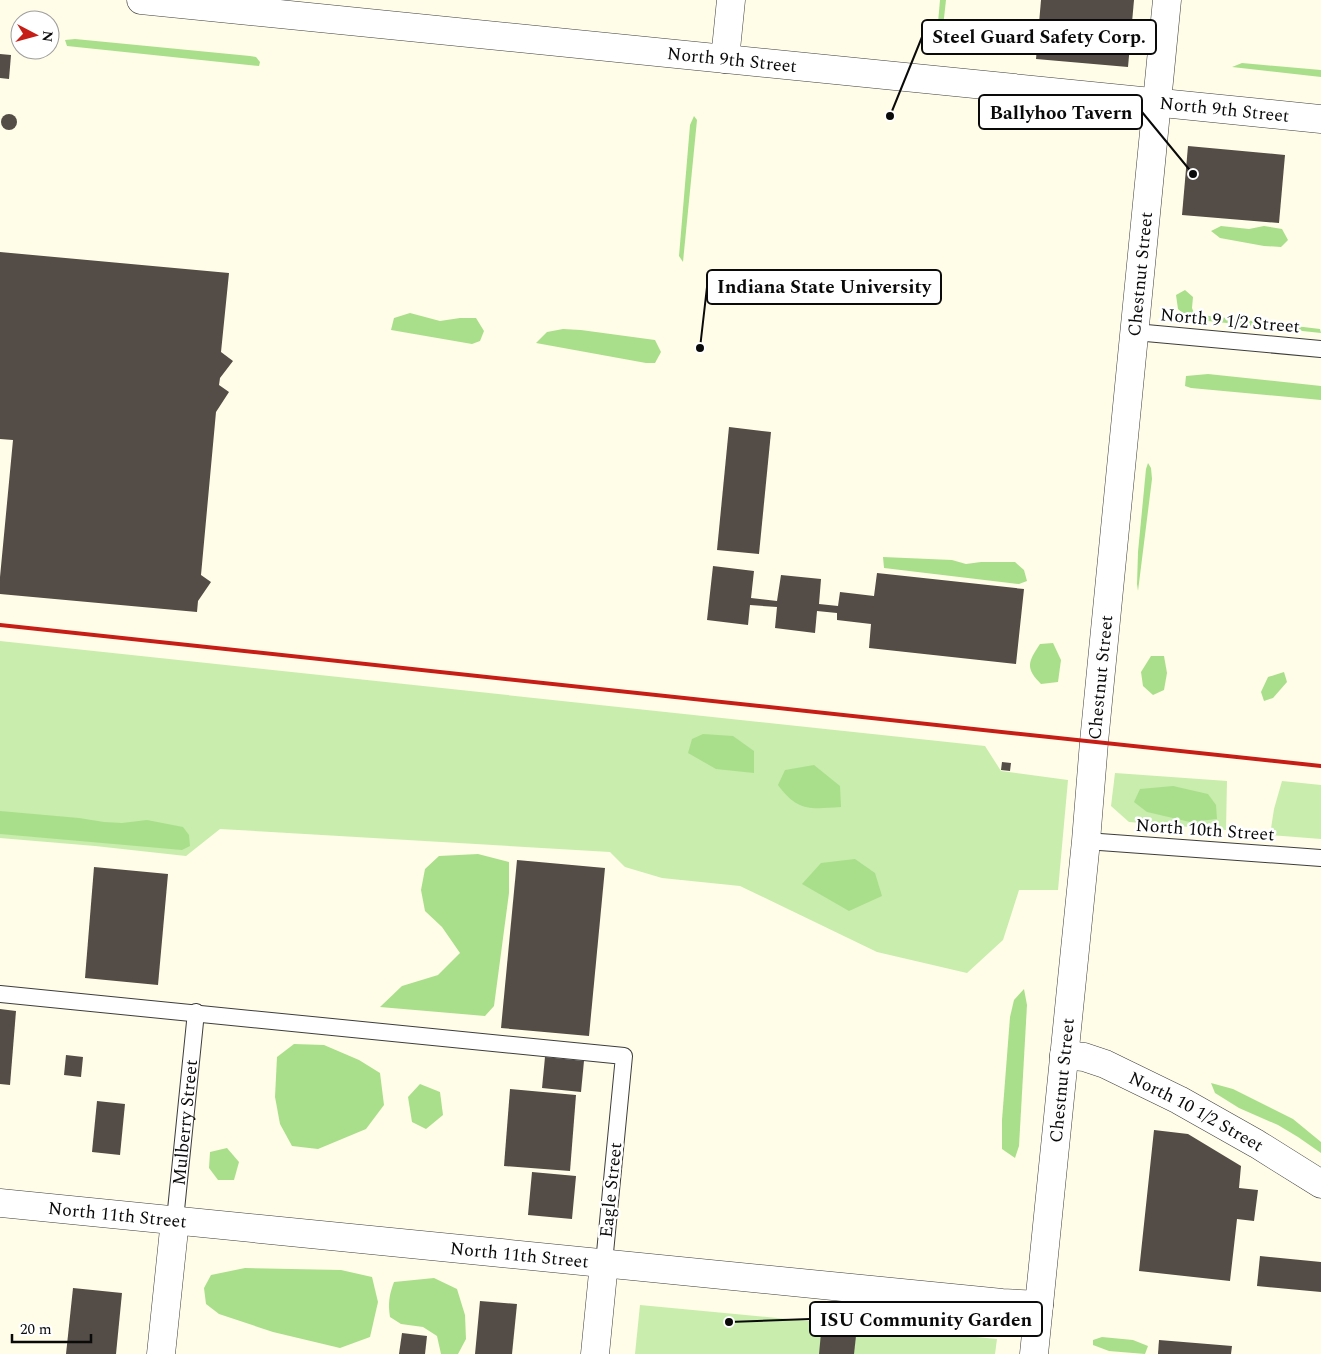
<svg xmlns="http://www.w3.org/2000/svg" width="1321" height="1354" viewBox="0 0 1321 1354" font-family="Spectral,serif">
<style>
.green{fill:#c8edad}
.forest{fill:#a9df8b}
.building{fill:#544c46}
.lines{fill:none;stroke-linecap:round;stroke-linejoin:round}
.service-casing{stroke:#3d3d3d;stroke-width:18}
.minor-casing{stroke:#3d3d3d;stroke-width:29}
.service{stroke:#fff;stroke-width:16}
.minor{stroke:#fff;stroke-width:28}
.rail{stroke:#c61e16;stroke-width:4}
.labels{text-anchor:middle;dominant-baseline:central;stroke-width:5;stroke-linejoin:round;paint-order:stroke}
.street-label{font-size:18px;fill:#0a0a0a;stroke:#fff}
.leader{fill:none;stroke:#0a0a0a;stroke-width:2}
.callout-dot{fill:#0a0a0a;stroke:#fff;stroke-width:2}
.callout{fill:#fff;stroke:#0a0a0a;stroke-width:2}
.callout-label{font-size:19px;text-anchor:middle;font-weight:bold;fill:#0a0a0a}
</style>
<rect width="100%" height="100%" fill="#fffde7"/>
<g class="green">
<polygon points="0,641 985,746 1001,771 1068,780 1058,890 1019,890 1003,940 967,973 877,952 740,886 662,878 625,867 610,852 220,829 186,856 95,846 0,838"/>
<polygon points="1115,773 1227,781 1226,830 1129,822 1111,806"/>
<polygon points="1282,781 1321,785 1321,839 1270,835 1274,809"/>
<polygon points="640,1305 997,1339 995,1354 635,1354"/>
</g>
<g class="forest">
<polygon points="940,0 946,0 942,36 937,34"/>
<polygon points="75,39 250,56 256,57 260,62 259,66 67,46 65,40"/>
<polygon points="1242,63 1321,70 1321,77 1232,67"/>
<polygon points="694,116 697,120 683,262 679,256 690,125"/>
<polygon points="1221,226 1249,229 1264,226 1282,229 1288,240 1281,247 1264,246 1220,238 1211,231"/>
<polygon points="1185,290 1193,297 1192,308 1194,313 1201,315 1320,329 1321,333 1189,319 1178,309 1176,295"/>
<polygon points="410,313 440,321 460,318 476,318 484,331 480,341 472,344 391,330 394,318"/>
<polygon points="563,329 581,330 655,340 661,352 655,363 646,363 536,343 547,332"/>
<polygon points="1208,374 1321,386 1321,400 1191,388 1185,386 1186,376"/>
<polygon points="1148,463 1151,468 1152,479 1138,591 1137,584 1138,552 1146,469"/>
<polygon points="883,557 952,560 966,564 981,562 1015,562 1024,570 1027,581 1019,584 884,568"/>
<path d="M1053,643L1061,660L1058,682L1041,684C1025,668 1028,662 1040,644Z"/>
<polygon points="1151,656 1164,656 1167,673 1164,690 1153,695 1143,686 1141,672"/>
<polygon points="1284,672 1287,682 1273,698 1264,701 1261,692 1268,677"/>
<polygon points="703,734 733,736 754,751 754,773 716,769 688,753 692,739"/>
<path d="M814,765L840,786L841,807C810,809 798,812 778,785L785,770Z"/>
<polygon points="1173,786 1208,794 1216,805 1217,819 1190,822 1147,812 1134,802 1140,789"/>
<polygon points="0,811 79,818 104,822 122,823 147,820 183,827 189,835 190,846 182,850 0,834"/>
<polygon points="478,854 509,862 509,893 494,1006 485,1016 380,1007 402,986 438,975 460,953 442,927 425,911 421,890 425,869 439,856"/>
<polygon points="855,859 875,873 882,896 849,911 802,884 821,863"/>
<polygon points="1024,989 1027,1005 1019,1146 1015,1158 1002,1149 1002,1120 1010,1017 1014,1000"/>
<polygon points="294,1044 324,1045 359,1060 380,1073 384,1105 366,1129 318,1149 292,1146 280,1124 275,1097 277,1057"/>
<polygon points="1211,1083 1233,1089 1293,1119 1321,1142 1321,1153 1298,1137 1278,1125 1239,1108 1215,1093"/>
<polygon points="420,1084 440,1092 443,1115 426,1129 412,1122 408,1097"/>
<polygon points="227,1148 239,1162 234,1180 218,1180 209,1168 210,1152"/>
<polygon points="245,1268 341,1270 372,1277 378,1302 370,1337 340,1348 273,1332 219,1314 206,1304 204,1288 211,1275"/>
<path d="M434,1278L457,1289L465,1315L466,1339L458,1354H441L437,1336L423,1327L401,1324L390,1317C388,1304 389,1295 394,1282Z"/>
<polygon points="1102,1337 1133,1340 1148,1346 1145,1354 1109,1351 1093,1345 1093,1340"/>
</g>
<g class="building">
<polygon points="1041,0 1134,0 1128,67 1036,59"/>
<polygon points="0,54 11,55 9,79 0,78"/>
<circle cx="9" cy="122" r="8"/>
<polygon points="1188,146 1285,155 1279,223 1182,215"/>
<polygon points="0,252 229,273 221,352 233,361 220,378 219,385 229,392 216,412 201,575 211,582 198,601 197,612 0,594 0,577 13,440 0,439"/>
<polygon points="729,427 771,432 759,554 717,550"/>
<polygon points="713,566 754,571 751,598 777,601 781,575 821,579 819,604 838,606 840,592 874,596 877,573 1024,589 1016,664 869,648 871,624 837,620 837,613 817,611 815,633 775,628 777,607 750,605 748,625 707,620"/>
<polygon points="1002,762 1011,763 1010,771 1001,770"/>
<polygon points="517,860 605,868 589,1036 501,1028"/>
<polygon points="94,867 168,874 158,985 85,978"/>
<polygon points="0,1009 16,1011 10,1085 0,1084"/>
<polygon points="66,1055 83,1057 81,1077 64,1075"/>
<polygon points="545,1057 584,1061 581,1092 542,1088"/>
<polygon points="510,1089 576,1095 570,1171 504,1166"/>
<polygon points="97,1101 125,1104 120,1155 92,1152"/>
<polygon points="1154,1130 1188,1134 1241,1166 1239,1188 1258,1190 1254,1221 1237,1219 1230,1281 1139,1271"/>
<polygon points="532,1172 576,1176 572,1219 528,1215"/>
<polygon points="1260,1256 1321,1262 1321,1292 1257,1286"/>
<polygon points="73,1288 122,1293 116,1354 66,1354"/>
<polygon points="480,1301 517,1304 512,1354 475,1354"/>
<polygon points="402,1333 427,1336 425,1354 399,1354"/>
<polygon points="821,1333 856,1336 854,1354 819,1354"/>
<polygon points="1159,1340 1232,1346 1231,1354 1158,1354"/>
</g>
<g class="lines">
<defs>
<g id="service">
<polyline points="1135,332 1321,349"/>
<polyline points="1086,841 1321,858"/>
<polyline points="0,994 624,1056 604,1263"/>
<path id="s1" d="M175,1220L196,1012"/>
</g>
<g id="minor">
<path id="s2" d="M141,0L1321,119"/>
<polyline points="725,59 731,0"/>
<path id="s3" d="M1064,1055L1084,1057L1105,1064L1179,1100L1257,1144L1321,1184"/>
<path id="s4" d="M0,1203L1002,1303L1039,1305"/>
<polyline points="161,1354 175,1220"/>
<polyline points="595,1354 604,1263"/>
<path id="s5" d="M1034,1354L1086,841L1094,742L1167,0"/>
</g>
</defs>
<use href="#service" class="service-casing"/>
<use href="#minor" class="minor-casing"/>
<use href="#service" class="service"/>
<use href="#minor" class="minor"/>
<polyline class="rail" points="0,625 1321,766"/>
</g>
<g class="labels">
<g class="street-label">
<text stroke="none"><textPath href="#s2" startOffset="594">North 9th Street</textPath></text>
<text stroke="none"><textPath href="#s2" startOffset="1089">North 9th Street</textPath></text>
<text stroke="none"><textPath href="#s5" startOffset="1085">Chestnut Street</textPath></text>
<text transform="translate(1230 321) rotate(5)">North 9 1/2 Street</text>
<text stroke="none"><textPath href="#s5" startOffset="680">Chestnut Street</textPath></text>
<text transform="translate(1205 830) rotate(4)">North 10th Street</text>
<text stroke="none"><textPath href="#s5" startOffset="275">Chestnut Street</textPath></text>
<text stroke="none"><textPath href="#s3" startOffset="145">North 10 1/2 Street</textPath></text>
<text stroke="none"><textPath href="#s1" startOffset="98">Mulberry Street</textPath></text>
<text transform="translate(611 1190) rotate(-84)">Eagle Street</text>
<text stroke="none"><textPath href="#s4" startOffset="118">North 11th Street</textPath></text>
<text stroke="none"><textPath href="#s4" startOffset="522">North 11th Street</textPath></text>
</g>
</g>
<path class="leader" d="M890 116L922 37M1193 174L1142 112M700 348L707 287M729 1322L810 1319"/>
<g class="callout-dot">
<circle cx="890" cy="116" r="5"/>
<circle cx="1193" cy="174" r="5"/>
<circle cx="700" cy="348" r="5"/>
<circle cx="729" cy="1322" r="5"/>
</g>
<g class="callout">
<rect x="922" y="20" width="234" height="34" rx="5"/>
<rect x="979" y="95" width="163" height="34" rx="5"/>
<rect x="707" y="270" width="234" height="34" rx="5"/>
<rect x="810" y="1302" width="232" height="34" rx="5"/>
</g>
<g class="callout-label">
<text x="1039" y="43">Steel Guard Safety Corp.</text>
<text x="1061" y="119">Ballyhoo Tavern</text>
<text x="824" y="293">Indiana State University</text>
<text x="926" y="1326">ISU Community Garden</text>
</g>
<g transform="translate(35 35) rotate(96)"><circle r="24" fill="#ffffff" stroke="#9d9d9d"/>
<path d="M0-4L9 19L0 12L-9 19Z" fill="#c61e16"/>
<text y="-8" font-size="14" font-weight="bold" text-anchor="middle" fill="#0a0a0a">N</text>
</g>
<path d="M12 1334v8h79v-8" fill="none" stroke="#0a0a0a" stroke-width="2.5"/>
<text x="20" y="1334" font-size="15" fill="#0a0a0a" stroke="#ffffff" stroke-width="4" paint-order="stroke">20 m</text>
</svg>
